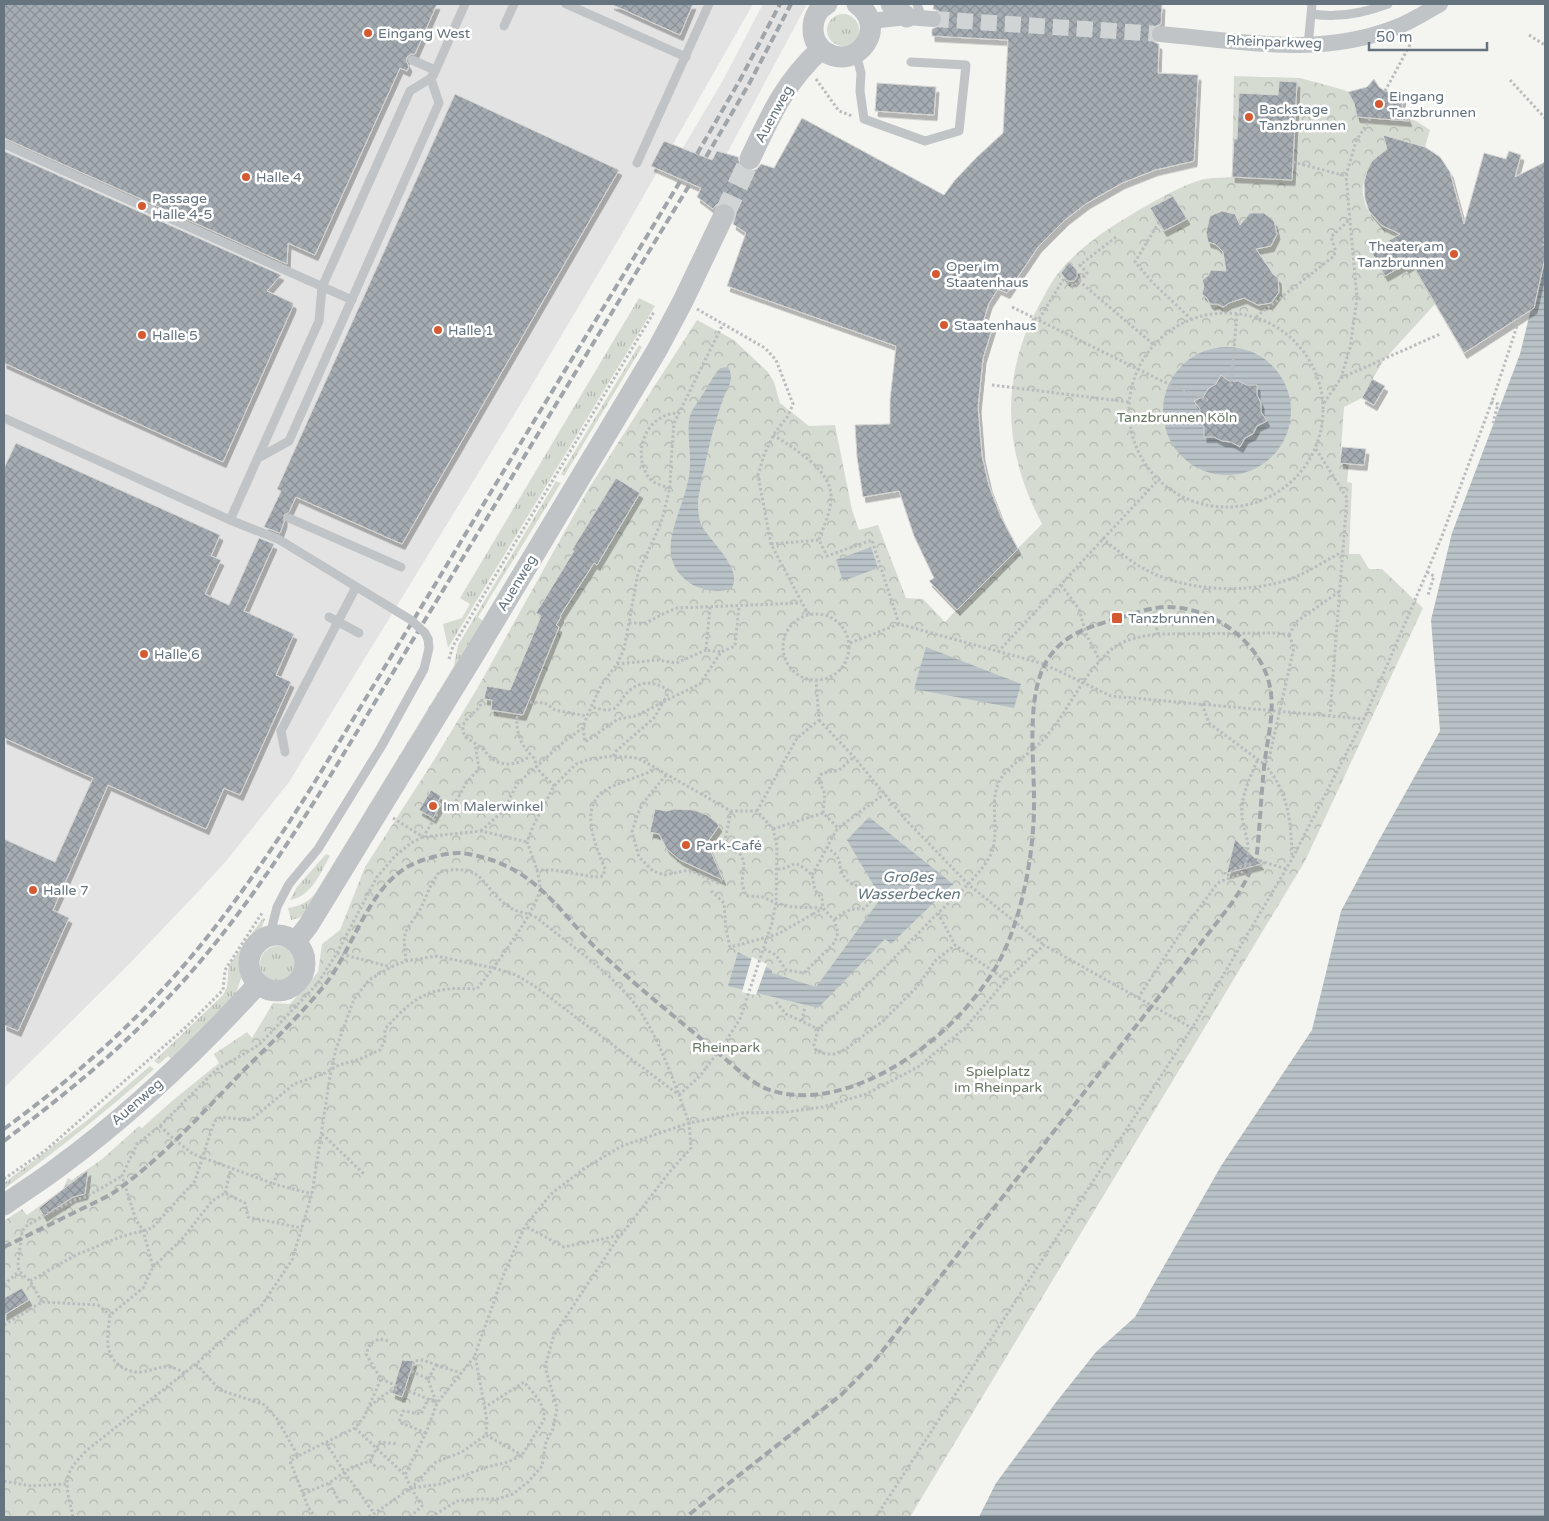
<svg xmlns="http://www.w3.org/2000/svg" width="1549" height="1521" viewBox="0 0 1549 1521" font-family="'Varela Round',sans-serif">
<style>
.built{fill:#e2e3e2}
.grass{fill:url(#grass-tufts)}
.forest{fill:url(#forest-crowns)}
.water{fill:url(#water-rules)}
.pier{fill:#f4f4f1}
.building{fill:url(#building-cross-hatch);stroke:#d6d6d4;filter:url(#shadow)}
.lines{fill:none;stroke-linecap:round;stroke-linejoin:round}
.minor-tunnel{stroke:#d0d4d5;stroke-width:16;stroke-dasharray:16 8;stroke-linecap:butt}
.tertiary-tunnel{stroke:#d0d4d5;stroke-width:21;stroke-dasharray:21 11;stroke-linecap:butt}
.path{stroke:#babcbe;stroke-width:3;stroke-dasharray:2.5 2.5;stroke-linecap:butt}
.service{stroke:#c0c4c7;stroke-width:9}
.minor{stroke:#c0c4c7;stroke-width:16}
.tertiary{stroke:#c0c4c7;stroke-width:21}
.rail{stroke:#a0a5aa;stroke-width:4;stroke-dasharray:8 4;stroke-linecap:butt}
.path-bridge{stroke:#babcbe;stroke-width:3;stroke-dasharray:2.5 2.5;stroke-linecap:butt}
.service-bridge{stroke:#c0c4c7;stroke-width:9}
.poi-dot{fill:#d55931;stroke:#fff;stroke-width:2}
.labels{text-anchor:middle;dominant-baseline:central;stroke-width:5;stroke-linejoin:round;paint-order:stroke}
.poi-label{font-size:14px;fill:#667480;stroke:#fff;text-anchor:start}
.street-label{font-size:14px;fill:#667480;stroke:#fff}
.park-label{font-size:14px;fill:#687764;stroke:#fff}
.water-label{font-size:15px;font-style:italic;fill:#62757d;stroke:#fff}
</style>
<defs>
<pattern id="grass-tufts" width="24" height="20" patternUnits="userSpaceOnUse" patternTransform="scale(1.25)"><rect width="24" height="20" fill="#d6dbd2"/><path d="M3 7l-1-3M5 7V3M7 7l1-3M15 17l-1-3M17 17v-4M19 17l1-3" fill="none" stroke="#b1b6b0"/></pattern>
<pattern id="forest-crowns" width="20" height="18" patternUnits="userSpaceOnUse" patternTransform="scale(1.25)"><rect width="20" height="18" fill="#d6dbd2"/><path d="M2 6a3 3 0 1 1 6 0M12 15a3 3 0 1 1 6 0" fill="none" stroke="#b1b6b0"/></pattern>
<pattern id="water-rules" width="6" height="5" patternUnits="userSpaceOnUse" patternTransform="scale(1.25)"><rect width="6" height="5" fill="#b8c2c7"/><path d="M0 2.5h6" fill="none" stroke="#99a2a7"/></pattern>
<pattern id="building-cross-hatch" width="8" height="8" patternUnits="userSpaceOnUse" patternTransform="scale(1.25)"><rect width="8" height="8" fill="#a6adb2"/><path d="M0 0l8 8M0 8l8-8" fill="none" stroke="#8b9196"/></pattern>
<filter id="shadow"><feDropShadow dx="3" dy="5.5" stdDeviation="0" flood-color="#0004"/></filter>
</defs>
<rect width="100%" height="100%" fill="#f4f4f1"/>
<g class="built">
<polygon points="4,4 753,4 620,237 523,400 289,782 227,860 193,897 131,962 4,1088"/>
<polygon points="763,4 807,4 719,168 680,153 722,82"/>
</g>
<g class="grass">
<circle cx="843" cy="30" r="16"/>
<polygon points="639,298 655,306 448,648 443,624 462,618 470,604 460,598"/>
<polygon points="639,345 642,347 564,476 561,474"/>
<path d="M556,481L561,483L478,617L483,621L305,913L299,918L291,920L288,908C300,906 309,902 316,892L454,666L458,645Z"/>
<path d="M326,854L330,856C320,873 312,896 290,900L297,887Z"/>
<polygon points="263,918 265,919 262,927 244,951 242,959 242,976 236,993 172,1060 168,1056 159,1064 154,1061 223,995 227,987 229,965"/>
<circle cx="278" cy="964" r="18"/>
<path d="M150,1066L154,1069C106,1112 56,1151 4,1189V1183L85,1122Z"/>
</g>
<path class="forest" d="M1234,76L1300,78L1344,90L1416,121L1430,130L1425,147C1372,132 1341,196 1381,224C1387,228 1396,230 1403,233L1397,237L1435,304L1383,361L1362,398L1344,407L1340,462L1349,463L1347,482L1352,483L1349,554H1360L1369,569H1382L1423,608L1305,861L910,1517H4V1221L22,1209L27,1215L63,1189L68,1178L72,1180L101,1160L139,1126L142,1128L172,1101L219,1063L214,1054L247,1032L252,1038L273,1003L290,1004L318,972L322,944L340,930L365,867L434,760L478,687L589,488L697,320L734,340L767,371L774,382L780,403L809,426L835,425L852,510L859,530L878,525L906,598L923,599L945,622L1042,524C1004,453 999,379 1038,307C1045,295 1051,281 1060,271C1080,247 1107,229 1134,213C1151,203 1187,182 1205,179C1214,177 1223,178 1232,177Z"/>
<g class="water">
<polygon points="1545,252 1545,1517 979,1517 996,1483 1057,1401 1096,1352 1135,1317 1221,1166 1312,1030 1341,911 1378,842 1440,731 1431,620 1452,533 1520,354"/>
<circle cx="1227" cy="411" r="64"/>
<path d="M728,367C736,380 726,389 722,402C711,434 704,467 698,500C698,508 698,516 701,524C708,540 745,569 731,589C719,592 704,591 693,585C650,559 681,517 688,481C693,460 687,441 689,420C691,410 696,405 701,397C708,387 712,377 720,368Z"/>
<polygon points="871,547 878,568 843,581 836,560"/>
<polygon points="926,647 1021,684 1014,708 914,689"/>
<polygon points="869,817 953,884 891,944 885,939 818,1008 728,986 738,952 772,970 772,973 816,987 881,898 847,840"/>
</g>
<polygon class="pier" points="752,957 767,964 756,995 742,992"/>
<g class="building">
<polygon points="4,4 437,4 415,54 411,54 407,57 406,61 409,66 407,71 400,68 315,255 288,243 287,264 4,138"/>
<polygon points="611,4 693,4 680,35"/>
<polygon points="934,4 1162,4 1161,24 1152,28 1150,34 1154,42 1159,44 1158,73 1198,75 1194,161 1155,170 1122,183 1087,203 1066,219 1038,247 1007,293 998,289 989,303 984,319 994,323 983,358 978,407 982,456 989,486 1001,517 1018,549 957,610 929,581 934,578 914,536 899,491 863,497 857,457 855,425 890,424 890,400 896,346 727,286 746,233 733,224 736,214 735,208 730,204 724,203 717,204 713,209 697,197 701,188 651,166 664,141 712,160 717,151 738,157 740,166 745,170 752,171 757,169 761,164 774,168 802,118 944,195 955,180 977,157 1003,133 1008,40 932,36 932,29 941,25 943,19 939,11 933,9"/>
<polygon points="1374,79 1379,87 1385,91 1391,93 1403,91 1402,106 1409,121 1357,117 1354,103 1348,92 1367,87"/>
<polygon points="1279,81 1297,82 1292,180 1232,177 1234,139 1237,139 1239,93 1278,95"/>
<polygon points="877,83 936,87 934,115 875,111"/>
<polygon points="455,94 619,170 402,544 296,497 289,512 284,515 284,522 280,533 264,527 281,491 277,489"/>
<polygon points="1383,135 1425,147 1440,157 1450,172 1464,224 1484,153 1506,159 1509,151 1521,155 1515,177 1545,162 1545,258 1534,308 1464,353 1412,264 1406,268 1404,265 1385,276 1371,251 1400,234 1381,225 1369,211 1365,199 1364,182 1367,171 1372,161 1387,149"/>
<polygon points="4,151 281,275 267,291 293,303 293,306 223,462 4,363"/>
<polygon points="1173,196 1187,219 1164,231 1150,208"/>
<polygon points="1222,211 1235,214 1240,225 1250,213 1264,213 1274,221 1277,234 1271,246 1256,249 1273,274 1278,278 1279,292 1271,303 1258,305 1244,298 1229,303 1223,307 1217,304 1210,304 1207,298 1202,294 1204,286 1202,280 1208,276 1211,270 1226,271 1223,252 1215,244 1208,242 1206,232 1210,216"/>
<polygon points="1069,262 1077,270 1077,277 1074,281 1067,281 1061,273"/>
<polygon points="1221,375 1229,381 1239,381 1246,385 1257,385 1257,395 1261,403 1261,412 1267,421 1257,426 1253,434 1245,438 1240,447 1231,442 1222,441 1214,437 1204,437 1204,427 1200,419 1200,409 1194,401 1204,396 1208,389 1216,384"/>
<polygon points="1372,379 1385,386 1374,405 1362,398"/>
<polygon points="16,443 220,535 211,556 221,560 205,594 229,605 259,538 274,544 244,611 294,634 276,675 291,682 240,795 224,788 206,829 108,785 53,910 69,918 18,1031 4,1025 4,839 55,862 93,778 4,738 4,468"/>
<polygon points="1342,447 1366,449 1364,465 1340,463"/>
<polygon points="616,478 640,493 597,565 594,563 560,616 561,617 556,625 559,627 523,715 491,710 492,700 484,699 487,686 510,690 541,616 536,613 574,551 572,550"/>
<polygon points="431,790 441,796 438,802 441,804 433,818 419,810"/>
<polygon points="655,809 667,811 674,809 694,810 707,815 716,822 719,826 709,840 709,847 723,880 680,860 667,849 659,834 650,832"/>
<polygon points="1235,839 1261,864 1227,873"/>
<polygon points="88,1170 85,1194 73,1197 44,1216 39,1208"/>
<polygon points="22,1288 29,1300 4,1315 4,1298"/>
<polygon points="402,1360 414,1361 402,1397 392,1393"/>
</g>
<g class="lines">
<polyline class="minor-tunnel" points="933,19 1160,34"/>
<polyline class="tertiary-tunnel" points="724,215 750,159"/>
<g class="path">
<polyline points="1529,35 1545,45"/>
<polyline points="816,79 839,111 852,116"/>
<polyline points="1510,80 1545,118"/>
<polyline points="1385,91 1411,43"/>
<polyline points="1293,162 1346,176"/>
<polyline points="1159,222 1135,262 1153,283 1191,319"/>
<polyline points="1543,246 1545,237"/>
<polyline points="1079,281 1087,273 1080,265 1116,237"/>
<polyline points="1012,307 1162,381 1208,400"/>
<polyline points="697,309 765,348 776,360 793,404 788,416 774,434 764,455 758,475 771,544 808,614"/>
<circle cx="1226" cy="410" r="97"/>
<polyline points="1256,317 1334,256 1335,249 1331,237 1350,219"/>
<polyline points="1039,319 1063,280 1074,286 1079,281 1154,345"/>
<polyline points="1341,378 1440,334"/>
<polyline points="992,385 1129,402"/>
<polyline points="1231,386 1237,313"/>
<polyline points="1491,402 1498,404 1493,423"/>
<polyline points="1324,403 1341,378 1350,348 1357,298 1346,176 1356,141 1370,119"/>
<path d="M773,435C792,447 830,469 831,495C832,510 824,525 819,540"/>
<polyline points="1316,449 1347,498 1330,715"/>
<path d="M670,488C663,486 654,484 649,478C631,453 646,413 679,413"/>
<path d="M1102,538C1113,547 1124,556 1136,564C1176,590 1238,595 1284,581C1304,575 1323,562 1342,552"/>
<polyline points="771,544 819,540 827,556 872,540 899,624"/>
<polyline points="1427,572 1434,576 1428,595"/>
<polyline points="1061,585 1079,609 1086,634 1100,661"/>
<polyline points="710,607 706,650 721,652"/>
<polyline points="1153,613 1158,634"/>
<circle cx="816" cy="647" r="33"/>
<polyline points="629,623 646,623 665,613 677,608 801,603"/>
<path d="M1289,635L1294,647L1269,759L1264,764C1289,791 1291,823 1292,858"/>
<polyline points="1289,635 1296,622 1340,591"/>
<polyline points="850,643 899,624 1044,664 1111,696 1364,719"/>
<polyline points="998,652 1158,480"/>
<polyline points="449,659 453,646 654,312"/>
<polyline points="617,664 657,660 676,663 706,650"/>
<path d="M482,699C481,714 461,716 463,731C465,739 474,742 480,747C485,750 488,756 494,760C505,767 520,764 530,756"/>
<polyline points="530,702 545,703 555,710 587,716"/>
<polyline points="1202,704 1209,723 1264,764"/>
<path d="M517,716C516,734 521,746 534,758C536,761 535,765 538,769C542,775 549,780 554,786"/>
<polyline points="819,720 854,757 905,819 969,885 1044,945"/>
<path d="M583,728L585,742L618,719L636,716L663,702L667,696V689C651,680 637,681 625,695C622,699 619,705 615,708C608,712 599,709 592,707"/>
<polyline points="613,756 616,751 655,717 663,702 700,684 721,652 735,646 739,606"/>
<polyline points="666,775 643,803 637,816 632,832 639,857 653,871 665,875 689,870 718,883 721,881 721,878"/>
<polyline points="448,807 455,803 467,782 479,769 475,743"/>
<polyline points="731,811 725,840 732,850 741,855 744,862 742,884 746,896 763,897 776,903 792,907 823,908"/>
<polyline points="757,811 797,738 819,720 816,681"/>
<polyline points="823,813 825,794 819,781 819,776 823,773 839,770 854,757"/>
<polyline points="393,818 423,837 438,813"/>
<polyline points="773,829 823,813 838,828 883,795"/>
<polyline points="481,831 504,810 517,784 566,740 583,728 587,716 602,684 617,664 624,649 638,573 661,523 670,488 671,462 674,423 723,324"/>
<path d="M826,847C847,860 834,864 846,879C853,888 862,883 871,895L870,902L864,909C850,908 844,911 834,920"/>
<polyline points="1262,866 1260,865 1261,861 1286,869"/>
<path d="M536,870H553L595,877L603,876L605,869C597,848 581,815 599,795C607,786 638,777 649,772L654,768"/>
<polyline points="1225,872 1225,875 1228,875 1234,869 1260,861 1264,863 1262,866"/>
<path d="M812,875C822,859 828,843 838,828"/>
<polyline points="711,891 724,903 726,930 730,947 742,944"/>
<polyline points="938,913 955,945 1006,980"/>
<polyline points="813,914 822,909"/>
<path d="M764,949L776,955L786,970L804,973L835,942L838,932L834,920L823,908L822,899L815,890L812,875C789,854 797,870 775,869"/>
<polyline points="337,953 391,967"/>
<path d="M406,961L404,938L406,931L421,908L431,885L439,872C486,862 479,886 509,907C517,913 528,912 537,918C570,945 616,976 640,1011C657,1037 668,1066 679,1095L700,1076L706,1068"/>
<path d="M1138,998L1182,931L1217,884C1224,878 1235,879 1241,873C1244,870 1245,866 1246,863C1251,847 1246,837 1243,822C1238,800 1250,778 1258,759"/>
<path d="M776,1002L786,1014L818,1029C859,996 895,957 932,919C952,899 974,882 989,858C1001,837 990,810 997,787C1003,767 1027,757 1041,742C1068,714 1081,675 1112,649C1124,639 1142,636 1158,634L1278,633L1289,635"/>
<polyline points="802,1021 805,1006"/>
<polyline points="818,1029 814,1045 816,1051 826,1054 834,1054 846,1049 859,1039 883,1021 916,988 935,961 955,945"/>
<polyline points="160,1126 175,1140 193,1154 274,1184"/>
<polyline points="322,1134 364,1174"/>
<polyline points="277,1173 274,1184 312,1194"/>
<polyline points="4,1179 46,1150 186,1027 223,990 225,970 262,913"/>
<polyline points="225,1193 231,1169"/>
<polyline points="153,1267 182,1239 212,1201 225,1193 245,1203 248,1217 302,1228"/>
<path d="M30,1281L76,1255L120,1237L152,1228L195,1181L212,1128L215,1121L221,1117L246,1120L252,1119L294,1084L323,1074L339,1065L360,1059L380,1050L385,1040V1029C416,995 429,986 477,989C490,973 541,905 540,887C539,872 532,856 527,842L533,826L554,786L576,764L590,759L613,756L638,758L731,811H757L773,829L777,846L776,903L772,923L740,1019L724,1044"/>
<polyline points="4,1285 19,1271"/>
<polyline points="42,1302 30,1281 19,1271 18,1264 22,1232 25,1227 46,1214 77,1199 86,1197 122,1176"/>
<polyline points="4,1325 42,1302 98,1305 110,1315"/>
<polyline points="196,1364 220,1390 265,1405 277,1419 298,1456 355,1428 364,1417 381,1379 366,1354 370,1344 379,1339 389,1341"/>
<polyline points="436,1365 461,1373"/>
<path d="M185,1373C163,1361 162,1369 141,1372C124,1373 111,1362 108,1346C107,1336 109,1324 110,1315L143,1288L153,1267L143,1230L136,1220L122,1176L137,1144L160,1126L216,1070L259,1045L318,983L337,953L377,877L395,856L411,843L423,837L481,831L527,842"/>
<polyline points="381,1379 437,1403"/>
<polyline points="428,1379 436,1365 423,1360 414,1361 411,1371 428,1379 436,1402"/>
<polyline points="370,1406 385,1394 400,1388"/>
<polyline points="355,1428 405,1475"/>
<polyline points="426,1433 399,1422 403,1411 421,1414 428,1399"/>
<polyline points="486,1435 522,1455"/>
<polyline points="326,1443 345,1473 374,1513"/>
<polyline points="298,1456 290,1461 308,1507 315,1517"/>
<polyline points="370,1461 377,1468"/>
<polyline points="4,1481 31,1486 66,1484"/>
<polyline points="329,1483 340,1503"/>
<polyline points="411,1488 405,1475 426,1433 437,1403 475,1356"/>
<polyline points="303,1494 329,1483 352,1467 370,1461 380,1442 397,1444"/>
<path d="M73,1517C66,1483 60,1477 87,1450L196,1364L262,1305L292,1260L312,1194L331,1070L336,1049L354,999L369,980L391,967L406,961L436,956L494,968L516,975L536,987L679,1095L689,1123L691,1148L672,1169L621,1235L564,1247L525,1226"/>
<polyline points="369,1517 411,1488 436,1462 462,1452 486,1435 487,1421 475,1355 503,1276 525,1226 551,1194 585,1168 622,1146 689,1123 742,1113 787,1112 823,1107 866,1094 918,1067 965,1028 1006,980 1044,945 1192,1028"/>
<path d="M410,1517L422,1506L411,1488L441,1484L487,1467L508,1462L522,1455L544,1420C546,1404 533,1393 524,1382L484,1408"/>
<polyline points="431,1517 457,1501 475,1499 497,1499 513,1494 528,1482 542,1466 546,1442 553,1429 557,1408 545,1367 554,1335 620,1235"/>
<polyline points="876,1517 1192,1028 1292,859 1364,719 1427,572 1442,536 1495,393 1520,317"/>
</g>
<g class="service">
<polyline points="566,4 686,57"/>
<polyline points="917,4 922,18"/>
<path d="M1312,14C1336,18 1364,13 1388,4"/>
<polyline points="504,26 514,4"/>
<polyline points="1308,46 1312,4"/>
<polyline points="856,54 861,73 860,91 864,119 925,141 959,131 966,65 911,62"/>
<polyline points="412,60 435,70"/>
<polyline points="433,76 465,4"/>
<polyline points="4,144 352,300"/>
<polyline points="637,163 709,4"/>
<polyline points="258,458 289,441 439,103 431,79"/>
<polyline points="289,518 401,567"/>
<polyline points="329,617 359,633"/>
<polyline points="281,731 285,752"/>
<polyline points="270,935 277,907 289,884 318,849 381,747 424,669 429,648 428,639"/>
</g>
<g class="minor">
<polyline points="870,21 907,17 933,19"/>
<path d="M1160,34C1240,41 1320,58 1397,27C1412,21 1426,12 1440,4"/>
</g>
<g class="tertiary">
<path d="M827,4C817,9 813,19 813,29C813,39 818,47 825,52C858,72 889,26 857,4"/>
<polyline points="891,4 907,17"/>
<path d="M750,159C770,116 785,82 821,49"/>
<circle cx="277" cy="963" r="28"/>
<polyline points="296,941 308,926 474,655 657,350 683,301 724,215"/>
<path d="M4,1205C22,1192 42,1180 60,1166C132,1113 198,1050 258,984"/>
</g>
<g class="rail">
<polyline points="697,154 740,80 780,4"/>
<polyline points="706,157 749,84 791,4"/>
<path d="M4,1129C64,1085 121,1036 171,980C225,920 270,853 313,785C354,718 395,650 436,583C517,448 600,314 681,180"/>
<path d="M4,1141C60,1098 116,1054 164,1002C225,938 274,866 321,791L690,184"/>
<path d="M4,1247L110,1195C160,1161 201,1114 243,1071C272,1042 302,1014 327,982C354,946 368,889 409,866C422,859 444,853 459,853C474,854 492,859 506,866C546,884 570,924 601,953C647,996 697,1034 744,1075C751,1080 759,1086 767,1089C803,1102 841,1093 875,1077C923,1054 965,1016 993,972C1022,925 1035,851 1034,797C1034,757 1025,690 1050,656C1066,634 1088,627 1113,620C1130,615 1147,608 1165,607C1208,606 1255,637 1268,679C1277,709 1267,737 1264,768C1261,796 1260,825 1257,853C1251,874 1241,890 1229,907L873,1363L841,1395L686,1517"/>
</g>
<g class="path-bridge">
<polyline points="742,944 778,934 813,914"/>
<polyline points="706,1068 724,1044"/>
</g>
<g class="service-bridge">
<polyline points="4,418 230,520 278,539 411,620 425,633 428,639"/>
<polyline points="230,520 319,321 322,287 410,91 431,78 435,69"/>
<polyline points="281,731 356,587"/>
</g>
</g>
<g class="poi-dot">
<circle cx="368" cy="33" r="5"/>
<circle cx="1379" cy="104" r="5"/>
<circle cx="1249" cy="117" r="5"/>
<circle cx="246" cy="177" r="5"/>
<circle cx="142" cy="206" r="5"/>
<circle cx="1454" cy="254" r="5"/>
<circle cx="936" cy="274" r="5"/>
<circle cx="944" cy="325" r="5"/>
<circle cx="438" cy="330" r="5"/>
<circle cx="142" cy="335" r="5"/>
<rect x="1111" y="612" width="12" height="12" rx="2.5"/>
<circle cx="144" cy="654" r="5"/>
<circle cx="433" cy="806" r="5"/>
<circle cx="686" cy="845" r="5"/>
<circle cx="33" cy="890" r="5"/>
</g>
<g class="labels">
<g class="poi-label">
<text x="378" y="33">Eingang West</text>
<text x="1389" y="96">Eingang<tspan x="1389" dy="16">Tanzbrunnen</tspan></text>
<text x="1259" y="109">Backstage<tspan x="1259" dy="16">Tanzbrunnen</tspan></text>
<text x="256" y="177">Halle 4</text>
<text x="152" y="198">Passage<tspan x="152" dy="16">Halle 4-5</tspan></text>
<text x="1444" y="246" text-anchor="end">Theater am<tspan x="1444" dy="16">Tanzbrunnen</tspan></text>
<text x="946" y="266">Oper im<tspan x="946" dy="16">Staatenhaus</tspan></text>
<text x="954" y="325">Staatenhaus</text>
<text x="448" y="330">Halle 1</text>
<text x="152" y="335">Halle 5</text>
<text x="1128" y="618">Tanzbrunnen</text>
<text x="154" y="654">Halle 6</text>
<text x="443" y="806">Im Malerwinkel</text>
<text x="696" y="845">Park-Café</text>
<text x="43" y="890">Halle 7</text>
</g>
<g class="street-label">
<text transform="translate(1274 42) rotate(2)">Rheinparkweg</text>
<text transform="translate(774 114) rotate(-61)">Auenweg</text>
<text transform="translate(517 583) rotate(-59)">Auenweg</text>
<text transform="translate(137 1102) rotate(-41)">Auenweg</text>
</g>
<g class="park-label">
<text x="1177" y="417">Tanzbrunnen Köln</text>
<text x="726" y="1047">Rheinpark</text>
<text x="998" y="1071">Spielplatz<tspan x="998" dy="16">im Rheinpark</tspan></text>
</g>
<g class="water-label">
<text x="908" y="877">Großes<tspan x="908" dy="17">Wasserbecken</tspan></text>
</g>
</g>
<rect width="1549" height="1521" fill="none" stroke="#667480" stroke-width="10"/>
<path d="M1369 42v8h118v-8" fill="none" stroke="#667480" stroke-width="2.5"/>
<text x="1376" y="42" font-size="15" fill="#667480" stroke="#ffffff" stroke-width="4" paint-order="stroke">50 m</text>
</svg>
